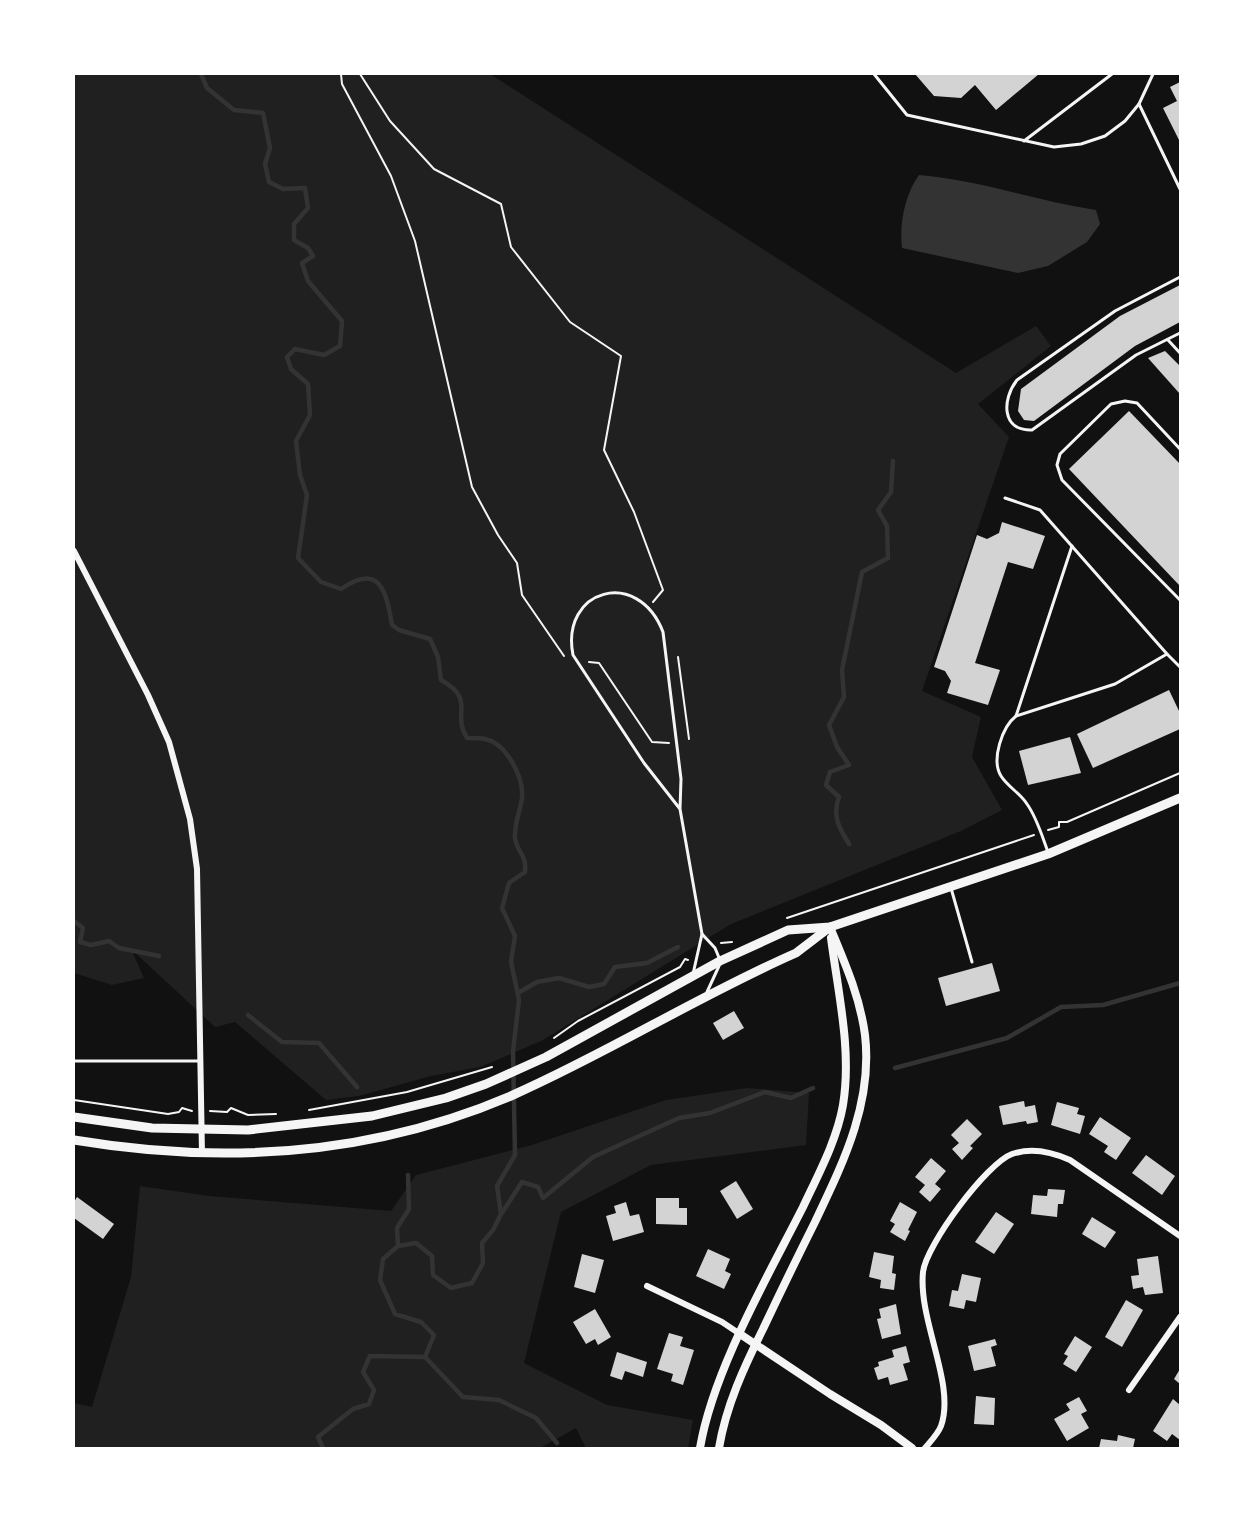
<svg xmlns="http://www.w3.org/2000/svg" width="1254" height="1522" viewBox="0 0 1254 1522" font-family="'PT Sans Narrow',sans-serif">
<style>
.green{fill:#202020}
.water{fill:#333}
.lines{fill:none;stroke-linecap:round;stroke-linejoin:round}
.stream{stroke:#333;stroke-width:4.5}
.building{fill:#d3d3d3}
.path{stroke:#f5f5f5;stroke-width:2}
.service{stroke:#f5f5f5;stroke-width:3}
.minor{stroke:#f5f5f5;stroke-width:6}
.tertiary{stroke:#f5f5f5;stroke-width:8}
.secondary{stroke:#f5f5f5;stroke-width:9}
</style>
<rect width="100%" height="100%" fill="#111"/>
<g class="green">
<polygon points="74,74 490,74 956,373 1036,326 1051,346 978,404 1009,437 922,691 981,717 972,757 1002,810 961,831 731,924 543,1040 504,1057 480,1067 431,1076 359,1096 326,1100 235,1022 215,1027 131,949 144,978 112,985 74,973"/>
<polygon points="747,1088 809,1093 806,1145 651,1165 561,1212 524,1363 607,1405 693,1420 688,1448 586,1448 576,1428 540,1448 74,1448 74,1403 92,1407 131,1277 140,1186 209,1196 391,1211 416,1175 532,1145 666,1100"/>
</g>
<path class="water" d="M919,175C979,180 1037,201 1096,210L1100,224L1087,242L1048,266L1018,273L902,248C899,224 905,194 919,175Z"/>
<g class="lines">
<g class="stream">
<path d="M201,74L207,88L234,110L263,113L270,148L265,164L269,182L283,189L305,188L308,208L294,224V240L308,248L313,256L302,263L308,281L342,321L340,346L324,355L295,349L287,357L291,369L308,384L310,415L296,441L300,475L307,495L298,558L321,582L341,589C380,562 386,591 392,625L399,630L430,639L438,657L441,680C477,700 451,713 467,738C473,738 480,738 485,739C506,743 524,777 522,798C520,812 514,824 515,838C517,853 527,854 525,872L509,883L502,908L515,936L511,962L519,1000L513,1051L515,1155L497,1186L501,1214L493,1230L482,1243L483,1263L472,1283L451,1288L433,1275L432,1256L416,1243L398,1246L383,1259L380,1280L395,1314L421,1322L434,1335L425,1357L370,1356L363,1372L374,1390L369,1404L353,1409L318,1437L323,1448"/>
<path d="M849,844C839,828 832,816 839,797L826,785L830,772L849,765L837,747L829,725L844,697L842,670L862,572L888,558L887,526L878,510L891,492L893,461"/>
<polyline points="74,921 83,928 80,942 91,945 109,941 119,948 159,956"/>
<polyline points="518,993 537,982 559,978 589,987 604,984 615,967 647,963 678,947"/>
<polyline points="248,1015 282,1042 319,1043 357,1087"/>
<polyline points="895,1068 1007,1038 1061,1007 1103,1005 1180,983"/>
<polyline points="502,1213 522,1182 538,1187 543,1198 593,1157 679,1118 710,1113 765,1092 791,1098 813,1088"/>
<polyline points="398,1246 397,1228 409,1209 408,1175"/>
<polyline points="425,1357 463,1397 499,1400 536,1418 557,1443"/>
</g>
</g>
<g class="building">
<polygon points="915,74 1039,74 996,110 975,85 961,98 934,96"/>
<polygon points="1180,82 1180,142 1163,108 1177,101 1170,87"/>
<polygon points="1180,285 1180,322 1135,346 1034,421 1024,420 1018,411 1021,389 1120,316"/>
<polygon points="1165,351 1180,366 1180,394 1148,358"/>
<polygon points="1129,411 1180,464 1180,586 1069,469"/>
<polygon points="1002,522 1045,536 1033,569 1008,562 975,663 1000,670 988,705 947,693 951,681 945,671 934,667 977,535 987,539 999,533"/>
<polygon points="1169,690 1180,713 1180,729 1093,768 1077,734"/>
<polygon points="1070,737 1081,773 1028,785 1019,751"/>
<polygon points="992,963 1000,991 946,1006 938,978"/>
<polygon points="734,1011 744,1028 723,1040 713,1023"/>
<polygon points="1024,1101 1025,1107 1035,1105 1038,1122 1027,1124 1026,1121 1003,1125 999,1106"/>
<polygon points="1057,1102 1079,1108 1077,1114 1085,1116 1080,1134 1051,1125"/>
<polygon points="1100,1117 1131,1138 1116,1160 1104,1152 1108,1146 1089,1134"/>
<polygon points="967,1119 982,1134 970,1146 973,1148 962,1160 952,1149 959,1143 951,1135"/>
<polygon points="1146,1155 1175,1176 1162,1195 1132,1173"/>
<polygon points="931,1158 946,1171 935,1184 941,1189 930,1202 919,1192 925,1185 915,1177"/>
<polygon points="736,1181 753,1209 737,1219 720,1191"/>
<polygon points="1048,1189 1065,1190 1063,1204 1058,1204 1057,1217 1031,1214 1033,1195 1047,1196"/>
<polygon points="77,1197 114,1224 103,1239 74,1218 74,1202"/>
<polygon points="656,1198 679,1198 679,1208 687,1208 687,1225 656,1224"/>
<polygon points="626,1202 630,1216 639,1214 644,1232 613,1241 606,1216 616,1213 614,1206"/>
<polygon points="900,1202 917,1212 908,1230 910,1231 905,1241 890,1232 895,1224 890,1221"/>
<polygon points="996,1212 1014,1224 994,1254 975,1242"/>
<polygon points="1092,1217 1116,1232 1105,1248 1082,1234"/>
<polygon points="708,1249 730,1259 725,1271 731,1274 724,1289 696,1276"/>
<polygon points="874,1252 894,1256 892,1273 896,1274 894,1290 880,1288 881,1280 869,1277"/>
<polygon points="582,1254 604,1260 595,1293 574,1287"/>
<polygon points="1158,1256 1163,1293 1145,1295 1143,1287 1133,1289 1131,1276 1139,1275 1137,1259"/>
<polygon points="962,1274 981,1278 976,1302 966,1300 964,1309 949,1306 952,1290 958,1291"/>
<polygon points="1126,1300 1143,1310 1122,1347 1105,1337"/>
<polygon points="896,1304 901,1334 882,1339 877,1319 881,1318 879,1309"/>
<polygon points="595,1309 611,1337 598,1345 595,1339 586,1344 573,1322"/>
<polygon points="669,1333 683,1337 680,1346 694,1350 683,1385 671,1381 673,1374 657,1369"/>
<polygon points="1075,1336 1092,1347 1076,1372 1063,1364 1068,1356 1064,1354"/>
<polygon points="995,1339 997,1345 991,1347 996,1366 974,1371 968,1346"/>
<polygon points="906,1346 910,1362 903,1364 908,1380 890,1385 888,1377 878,1380 874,1368 879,1366 878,1362 894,1357 892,1350"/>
<polygon points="617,1352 647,1362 643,1377 625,1371 622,1380 610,1376"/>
<polygon points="1180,1369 1180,1384 1174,1379"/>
<polygon points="976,1396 995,1398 994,1425 974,1424"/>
<polygon points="1079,1397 1087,1411 1081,1414 1089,1428 1067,1441 1054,1419 1070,1410 1066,1404"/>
<polygon points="1173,1399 1180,1405 1180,1440 1172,1434 1167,1441 1153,1431"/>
<polygon points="1118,1435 1135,1439 1133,1448 1099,1448 1101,1439 1117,1441"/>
</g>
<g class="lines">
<g class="path">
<polyline points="341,74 342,84 391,176 415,241 472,487 498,535 517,563 522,595 564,656"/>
<polyline points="360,74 390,121 434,169 501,204 511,247 570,322 621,356 604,450 634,512 663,590 653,602"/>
<polyline points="678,657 689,739"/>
<polyline points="589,662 599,663 652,742 669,743"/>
<polyline points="1048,830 1059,827 1059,822 1067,822 1180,773"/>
<polyline points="787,918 1034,835"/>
<polyline points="721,943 732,942"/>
<polyline points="554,1038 578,1021 680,967 685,959 688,960"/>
<polyline points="74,1100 168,1114 179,1112 182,1108 192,1111"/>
<polyline points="309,1110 407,1092 492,1067"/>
<polyline points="210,1111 227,1112 231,1108 248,1115 276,1114"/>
</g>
<g class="service">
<polyline points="874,74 907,115 1054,147 1081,144 1105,136 1125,121 1139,104 1153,74"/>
<polyline points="1139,104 1180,189"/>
<polyline points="1024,141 1112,74"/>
<path d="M1180,277L1115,311L1017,380C1002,399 1001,431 1032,430L1136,355L1180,333"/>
<polyline points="1168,340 1180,353"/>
<polyline points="1180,449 1137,403 1125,401 1111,404 1060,454 1057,465 1062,480 1180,600"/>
<path d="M1005,498L1040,510L1167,654L1115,684L1016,716C1002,727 991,760 1001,776C1008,787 1020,793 1027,804C1037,818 1042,836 1048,852"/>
<polyline points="1167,654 1180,667"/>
<polyline points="1016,716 1072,546"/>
<path d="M680,809L644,763L573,655C560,589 638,567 663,632L681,779L680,809L702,934L693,974"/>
<polyline points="951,888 972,962"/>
<polyline points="702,934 715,948 720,960"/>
<polyline points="707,992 719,966"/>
<polyline points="74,1061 199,1061"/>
</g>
<g class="minor">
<polyline points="74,551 148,695 169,742 190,819 197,869 202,1154"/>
<polyline points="647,1286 722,1322 740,1334"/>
<polyline points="1129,1390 1180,1317"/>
<path d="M925,1448C930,1442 938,1434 941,1426C956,1384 918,1321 923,1272C926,1245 987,1163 1012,1154C1032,1147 1052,1152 1070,1160L1180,1236"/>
</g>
<g class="tertiary">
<polyline points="740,1334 830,1394 881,1425 912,1448"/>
<path d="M700,1448C713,1371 767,1278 803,1207C818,1175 837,1140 843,1105C852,1050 838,993 831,938"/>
<path d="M719,1448C726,1406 744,1367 763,1329C780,1293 797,1258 815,1222C843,1163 873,1103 865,1035C860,997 845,963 830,927"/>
</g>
<g class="secondary">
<polyline points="74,1117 152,1128 248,1130 372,1116 446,1098 486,1084 546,1057 720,961 788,930 830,927 1048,854 1180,798"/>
<path d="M74,1140C223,1165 372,1156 513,1095C610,1052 700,995 796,953L830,927"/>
</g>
</g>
<rect width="1254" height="1522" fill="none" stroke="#ffffff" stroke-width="150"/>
</svg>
